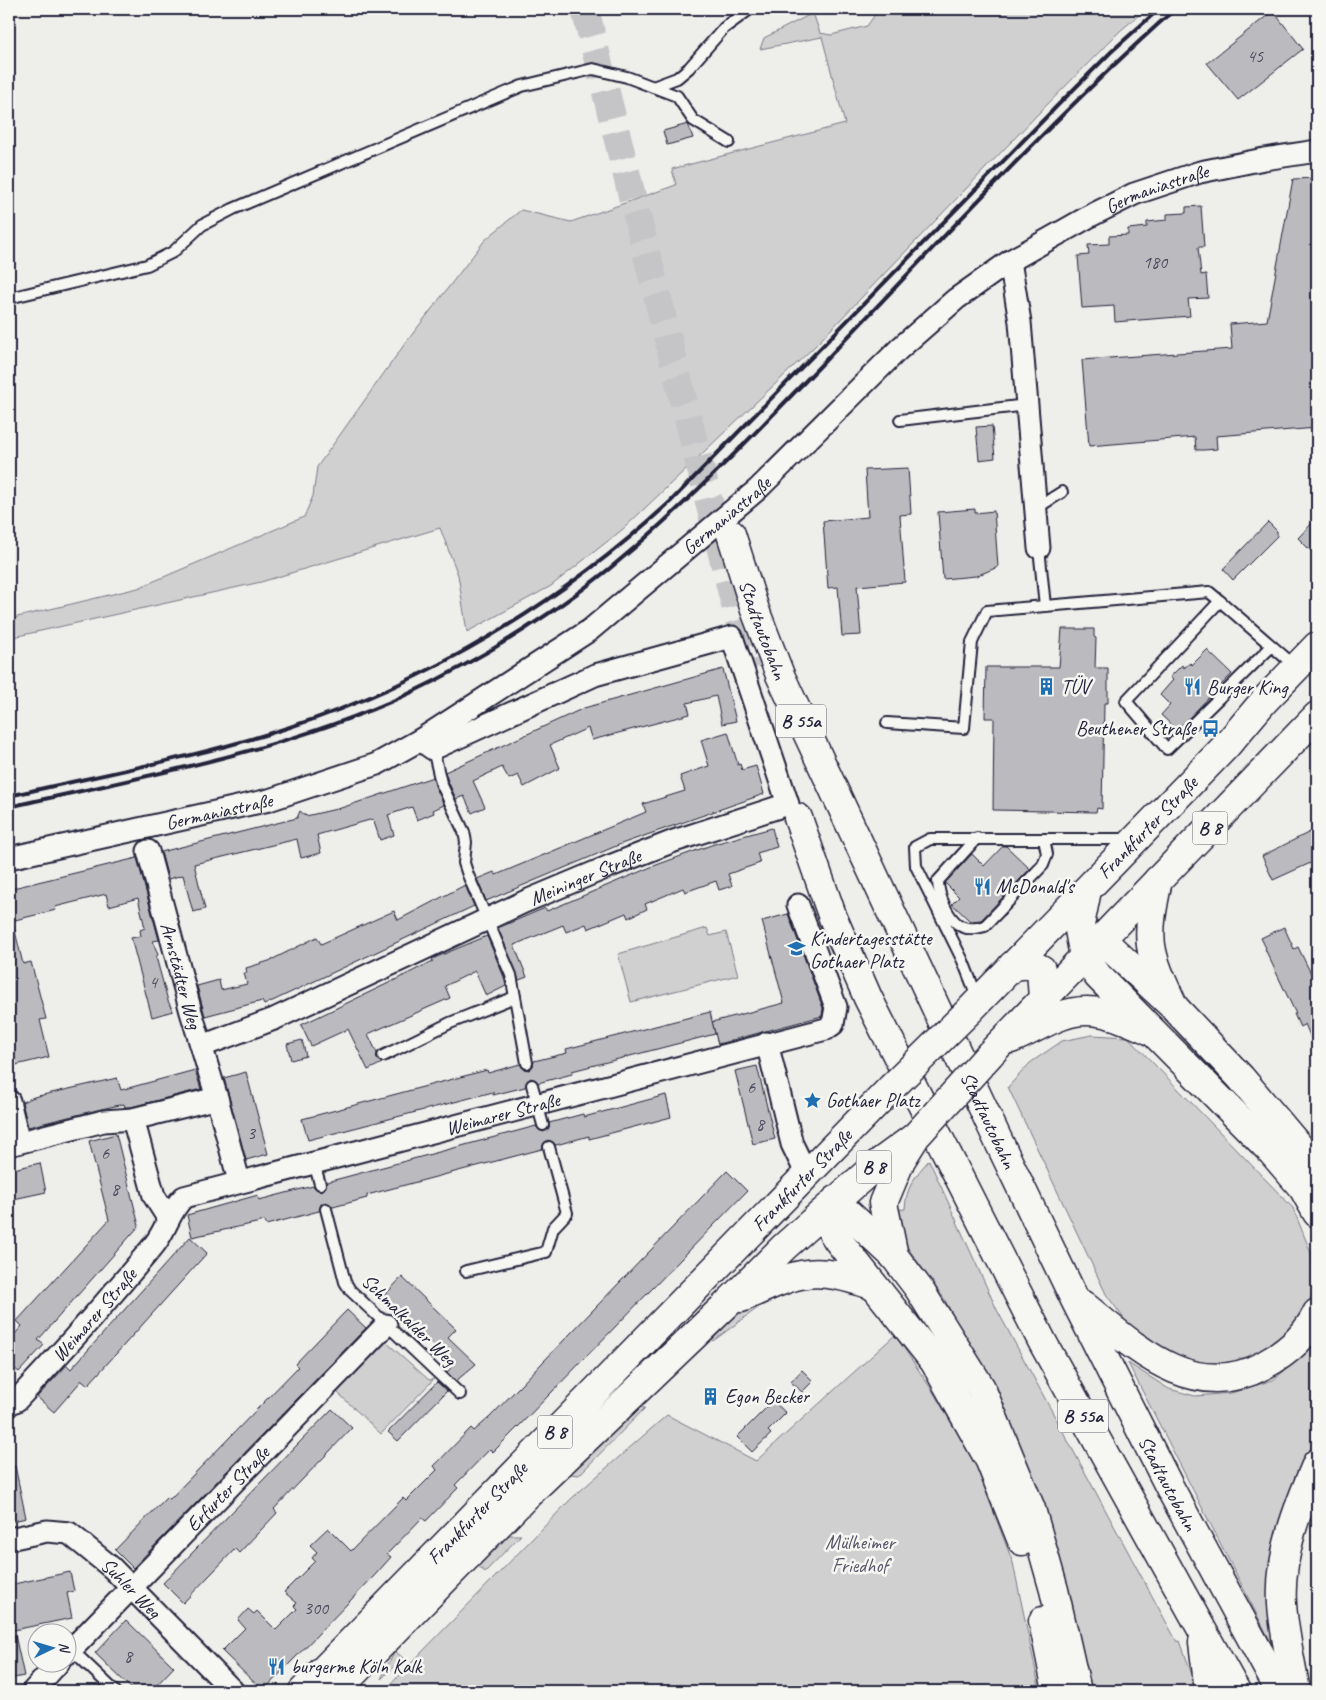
<svg xmlns="http://www.w3.org/2000/svg" width="1326" height="1700" viewBox="0 0 1326 1700" font-family="Caveat,sans-serif">
<style>
.green{fill:#d0d0d1;stroke:#797986}
.building{fill:#bbbbbf;stroke:#22223b}
.lines{fill:none;stroke-linecap:round;stroke-linejoin:round}
.highway-tunnel{stroke:#c5c5c8;stroke-width:28;stroke-dasharray:28 14;stroke-linecap:butt}
.lane-casing{stroke:#22223b;stroke-width:14}
.street-casing{stroke:#22223b;stroke-width:25}
.primary-casing{stroke:#22223b;stroke-width:31}
.highway-casing{stroke:#22223b;stroke-width:31}
.lane{stroke:#f6f6f2;stroke-width:10}
.street{stroke:#f6f6f2;stroke-width:21}
.primary{stroke:#f6f6f2;stroke-width:28}
.highway{stroke:#f6f6f2;stroke-width:28}
.rail{stroke:#22223b;stroke-width:4}
.primary-bridge-casing{stroke:#22223b;stroke-width:31;stroke-linecap:butt}
.primary-bridge{stroke:#f6f6f2;stroke-width:28}
.labels{text-anchor:middle;dominant-baseline:central;stroke-width:5;stroke-linejoin:round;paint-order:stroke}
.number-label{font-size:18px;fill:#48485c}
.shield{fill:#f6f6f2;stroke:#626272;stroke-width:1}
.shield-label{font-size:19px;font-weight:bold;fill:#22223b}
.street-label{font-size:20px;fill:#22223b;stroke:#f6f6f2}
.poi-label{font-size:20px;fill:#22223b;stroke:#f6f6f2;text-anchor:start}
.park-label{font-size:20px;fill:#565668;stroke:#f6f6f2}
</style>
<rect width="100%" height="100%" fill="#eeeeeb"/>
<filter id="ink" filterUnits="userSpaceOnUse"><feTurbulence type="fractalNoise" baseFrequency=".02" numOctaves="2"/><feDisplacementMap in="SourceGraphic" scale="10" xChannelSelector="R" yChannelSelector="G"/><feConvolveMatrix kernelMatrix="1 2 1 2 8 2 1 2 1" color-interpolation-filters="sRGB"/></filter>
<g filter="url(#ink)">
<g class="green">
<polygon points="879,9 1146,9 1120,31 1036,116 814,347 623,529 551,586 467,632 458,575 440,528 261,582 9,638 9,619 138,588 304,517 313,496 317,467 404,345 485,240 521,210 571,222 676,185 672,169 845,124 822,37 760,49 764,38 813,13 820,33 831,35 867,26"/>
<polygon points="707,928 710,936 726,932 738,975 631,1002 618,954"/>
<polygon points="1092,1035 1128,1037 1293,1208 1317,1268 1312,1295 1296,1324 1267,1350 1240,1364 1213,1365 1182,1359 1155,1346 1130,1327 1106,1294 1008,1087 1030,1063 1062,1041"/>
<path d="M929,1160L997,1310L1177,1642L1180,1641L1198,1691H1087L976,1360L945,1300L898,1234L892,1210L905,1209C906,1187 915,1176 929,1160Z"/>
<polygon points="810,1287 786,1294 759,1307 713,1341 712,1340 738,1314 761,1298"/>
<polygon points="895,1335 932,1390 975,1463 1013,1563 1040,1691 384,1691 571,1499 667,1415 756,1461"/>
<polygon points="1317,1337 1317,1437 1292,1491 1276,1652 1128,1363 1169,1389 1195,1396 1231,1393 1273,1380 1301,1357"/>
<polygon points="385,1341 429,1380 434,1379 381,1434 335,1390"/>
<polygon points="640,1407 645,1408 579,1475 561,1473"/>
<polygon points="502,1535 521,1535 485,1572 478,1566"/>
<polygon points="395,1651 403,1658 381,1679"/>
</g>
<g class="building">
<polygon points="1273,11 1303,49 1238,100 1207,63"/>
<polygon points="688,124 693,138 667,145 663,131"/>
<polygon points="1317,178 1317,428 1216,436 1217,449 1204,450 1196,450 1195,437 1089,446 1082,360 1232,349 1230,324 1267,321 1293,179"/>
<polygon points="1201,206 1204,247 1198,247 1201,275 1206,274 1208,298 1188,299 1190,316 1115,322 1114,306 1082,308 1078,256 1089,255 1088,245 1109,244 1109,236 1128,235 1128,229 1147,227 1147,222 1167,220 1167,214 1186,213 1186,207"/>
<polygon points="992,426 995,458 979,460 976,427"/>
<polygon points="908,468 911,514 900,515 905,582 857,586 861,635 842,636 838,587 828,588 823,521 868,517 865,470"/>
<polygon points="975,509 975,513 994,511 998,567 976,576 943,579 938,512"/>
<polygon points="1317,518 1317,557 1298,538"/>
<polygon points="1268,522 1277,531 1277,536 1233,580 1223,569"/>
<polygon points="1062,629 1094,629 1094,637 1096,638 1095,668 1108,668 1108,703 1104,703 1102,809 1097,808 1096,812 993,810 994,718 985,718 986,667 1059,667"/>
<polygon points="1207,650 1232,674 1177,730 1161,715 1170,705 1160,695 1173,680 1170,677 1182,665 1184,668 1190,663 1192,665"/>
<polygon points="723,669 736,721 722,724 716,696 687,703 690,714 592,740 588,728 550,745 560,768 524,787 518,775 509,779 502,767 473,781 485,807 472,813 464,796 456,799 448,781 445,772 584,708"/>
<polygon points="728,732 738,765 740,764 742,770 756,766 764,794 621,844 486,901 477,879 494,872 496,875 646,812 643,804 685,791 680,776 709,766 701,740"/>
<polygon points="433,777 444,805 433,810 434,813 417,820 412,807 388,815 394,835 380,840 373,819 317,835 321,853 301,858 297,839 194,864 205,909 193,912 183,875 168,879 161,852 297,818 300,811 306,816 341,808"/>
<polygon points="772,828 777,847 757,853 760,863 728,874 732,886 719,890 716,881 685,892 683,888 645,904 647,909 628,918 626,913 588,929 586,924 566,932 563,925 514,945 527,977 519,980 498,928 545,908 547,911 651,867 714,844"/>
<polygon points="1312,831 1317,844 1317,860 1273,880 1262,856"/>
<polygon points="1003,846 1006,846 1030,869 981,920 970,921 952,904 959,897 945,883 972,854 984,866"/>
<polygon points="137,858 159,940 153,941 158,955 156,957 168,1001 173,1011 152,1017 131,938 141,936 140,930 145,928 138,898 109,906 106,894 55,907 56,910 15,920 14,917 9,918 9,889"/>
<polygon points="465,885 474,906 264,1005 262,1001 205,1016 197,986 219,980 221,990 247,984 244,973 247,973 246,968 269,961 317,937 321,944 394,911 398,920"/>
<polygon points="788,914 823,1008 822,1016 718,1044 712,1022 784,1003 762,921"/>
<polygon points="14,927 23,964 31,962 46,1019 40,1020 49,1057 16,1065 9,1033 9,928"/>
<polygon points="1284,927 1294,949 1298,947 1317,986 1317,1052 1305,1024 1300,1027 1294,1014 1296,1014 1265,949 1266,948 1261,938"/>
<polygon points="487,936 504,977 506,986 486,996 475,971 445,986 450,998 368,1034 377,1053 377,1059 382,1063 368,1070 348,1029 311,1046 301,1025 395,980 433,961 432,959"/>
<polygon points="710,1012 715,1034 572,1071 572,1074 538,1083 531,1078 527,1081 525,1087 493,1095 493,1092 308,1140 302,1119 487,1070 488,1073 520,1064 524,1069 529,1070 533,1066 534,1061 567,1053 566,1049"/>
<polygon points="302,1040 306,1056 291,1060 287,1044"/>
<polygon points="757,1066 775,1139 753,1144 735,1071"/>
<polygon points="195,1070 201,1089 131,1107 125,1107 124,1104 101,1109 28,1127 22,1102 34,1097 117,1078 121,1090"/>
<polygon points="246,1072 268,1154 246,1160 224,1078"/>
<polygon points="666,1095 671,1117 589,1139 589,1136 556,1145 548,1140 544,1143 542,1149 367,1195 367,1198 333,1207 325,1202 321,1204 319,1211 266,1225 265,1221 192,1237 187,1215 258,1195 259,1200 313,1186 316,1189 321,1191 325,1188 327,1182 536,1126 539,1130 544,1132 549,1127 549,1123 583,1114 584,1117"/>
<polygon points="116,1134 139,1226 38,1340 44,1345 19,1372 9,1364 9,1341 22,1326 17,1321 109,1220 89,1141"/>
<polygon points="40,1163 46,1192 9,1200 9,1170"/>
<polygon points="727,1171 747,1191 517,1428 493,1452 490,1449 455,1485 458,1488 426,1521 422,1518 387,1554 391,1557 375,1575 263,1691 222,1651 245,1628 238,1620 248,1609 254,1614 257,1611 276,1630 297,1609 294,1606 297,1603 284,1592 315,1561 312,1558 317,1552 310,1545 328,1528 351,1551 403,1498 406,1501 437,1470 434,1466 471,1428 474,1431 490,1417"/>
<polygon points="190,1237 207,1253 88,1385 82,1380 54,1412 37,1397 67,1365 71,1369"/>
<polygon points="402,1277 456,1329 448,1337 476,1364 456,1381 447,1372 454,1365 383,1297"/>
<polygon points="347,1310 366,1328 133,1568 115,1550 167,1497 170,1499 195,1473 298,1367 295,1364"/>
<polygon points="802,1370 813,1381 802,1392 791,1382"/>
<polygon points="437,1382 447,1391 398,1441 388,1432"/>
<polygon points="773,1401 786,1413 768,1431 771,1434 752,1452 737,1437"/>
<polygon points="332,1409 352,1428 274,1509 277,1513 239,1553 235,1549 183,1603 163,1583"/>
<polygon points="15,1466 26,1518 9,1522 9,1467"/>
<polygon points="70,1572 74,1591 67,1593 72,1618 9,1631 9,1585"/>
<polygon points="126,1620 174,1667 151,1691 134,1691 95,1653"/>
<polygon points="15,1635 24,1676 9,1679 9,1636"/>
</g>
<g class="lines">
<polyline class="highway-tunnel" points="585,9 742,633 752,669"/>
<defs>
<g id="lane">
<polyline points="653,87 677,78 689,68 724,28 750,9"/>
<polyline points="9,298 147,265 173,252 202,225 233,209 522,86 593,69 627,77 677,96 693,120 729,142"/>
<polyline points="900,420 1027,405"/>
<polyline points="1035,509 1062,492"/>
<polyline points="1039,548 1045,606 1209,592 1220,601"/>
<polyline points="1272,646 1167,749 1126,701 1220,601 1296,667"/>
<polyline points="887,723 964,728 972,642 987,611 1045,606"/>
<polyline points="433,749 441,783 464,832 466,842 464,863 468,875 511,975 515,997"/>
<path d="M977,838L938,881C938,894 948,920 961,926C969,930 977,928 985,926L1043,865L1047,854L1044,839"/>
<polyline points="978,999 963,961 916,866 915,847 930,839 1130,839"/>
<polyline points="383,1056 450,1023 515,997 527,1063"/>
<polyline points="532,1085 543,1125"/>
<polyline points="314,1163 320,1184"/>
<polyline points="326,1209 345,1282 350,1290 460,1394"/>
<polyline points="466,1271 546,1252 553,1228 567,1213 549,1147"/>
<polyline points="71,1649 115,1691"/>
</g>
<g id="street">
<polyline points="1010,261 1020,322 1039,548"/>
<path id="s1" d="M148,851L191,1012L217,1098"/>
<path id="s2" d="M9,858L269,800L377,764L420,740L590,630L758,489L899,349L956,299L1010,261L1090,216L1134,194L1200,172L1264,159L1317,151"/>
<polyline points="767,1043 792,1144 806,1173"/>
<path id="s3" d="M202,1046L274,1019L524,902L610,866L674,841L788,804L732,637L595,675L433,749L420,740"/>
<polyline points="9,1101 19,1142"/>
<polyline points="9,1145 104,1121 133,1119"/>
<polyline points="168,1218 154,1196 133,1119 217,1098 239,1181"/>
<path id="s4" d="M9,1404L17,1400C64,1350 110,1298 154,1245C167,1229 169,1211 184,1197L826,1029L833,1024L836,1007L798,905"/>
<path id="s5" d="M9,1539L47,1531L69,1533L112,1568L233,1691"/>
<path id="s6" d="M68,1653L386,1325"/>
<polyline points="33,1691 59,1662"/>
</g>
<g id="primary">
<path d="M1158,880C1145,942 1147,950 1174,1007"/>
<polyline points="1084,957 1079,930 1087,890"/>
<polyline points="1012,966 1031,964 1041,969 1043,999"/>
<path id="s7" d="M969,1011L1226,746L1264,701L1317,646"/>
<path d="M1011,1039C1029,1032 1044,1022 1061,1016C1093,1003 1122,1018 1151,1031"/>
<polyline points="990,1054 1317,716"/>
<path d="M741,1298C800,1272 810,1264 874,1286"/>
<path id="s8" d="M303,1691L891,1088"/>
<polyline points="336,1691 526,1496 726,1305 784,1247 875,1166 916,1136"/>
</g>
<g id="highway">
<path id="s9" d="M731,534L755,610L780,675L998,1140L1075,1300L1170,1488L1280,1691"/>
<polyline points="798,818 833,918 868,998 1043,1343 1236,1691"/>
<polyline points="1101,939 1174,1007 1241,1078 1317,1168"/>
<polyline points="1084,957 1098,976 1272,1152 1303,1188 1317,1213"/>
<polyline points="835,1201 894,1256 919,1289 981,1388 1031,1509 1054,1590 1077,1691"/>
<polyline points="821,1214 837,1239 934,1361 990,1461 1022,1541"/>
<polyline points="894,1256 883,1203 901,1160 916,1136"/>
<path d="M1083,1305C1135,1347 1193,1404 1264,1365C1287,1353 1306,1336 1317,1313"/>
<polyline points="1043,1621 1057,1691"/>
<polyline points="1203,1642 1209,1691"/>
<path d="M1296,1691C1291,1663 1284,1633 1282,1604C1279,1554 1298,1507 1317,1463"/>
</g>
</defs>
<use href="#lane" class="lane-casing"/>
<use href="#street" class="street-casing"/>
<use href="#primary" class="primary-casing"/>
<use href="#highway" class="highway-casing"/>
<use href="#lane" class="lane"/>
<use href="#street" class="street"/>
<use href="#primary" class="primary"/>
<use href="#highway" class="highway"/>
<g class="rail">
<path d="M9,796C100,775 198,757 287,728C430,682 560,603 670,502L1058,105L1111,52L1159,9"/>
<path d="M9,807C141,777 285,751 408,694C486,657 569,605 634,548C700,491 760,428 821,365C937,245 1050,120 1175,9"/>
</g>
<defs>
<g id="primary-bridge">
<polyline points="891,1088 969,1011"/>
<polyline points="916,1136 990,1054"/>
</g>
</defs>
<use href="#primary-bridge" class="primary-bridge-casing"/>
<use href="#primary-bridge" class="primary-bridge"/>
</g>
</g>
<defs>
<symbol id="building-bare" viewBox="-9 -9 18 18"><path d="M-4-6H4V6H1V3H-1V6H-4ZM-2.5-4.3h1.7v1.8h-1.7ZM.8-4.3h1.7v1.8H.8ZM-2.5-1h1.7V.8h-1.7ZM.8-1h1.7V.8H.8Z" fill="#1f6fb2" stroke="#f6f6f2" stroke-width="2.5" paint-order="stroke"/></symbol>
<symbol id="restaurant-bare" viewBox="-9 -9 18 18"><path d="M-5-6h1v4h1v-4h1v4h1v-4h1v5L-1.5 .5V6h-2V.5L-5-1ZM5-6V6H3V1.5H1.5Q1.5-4 5-6Z" fill="#1f6fb2" stroke="#f6f6f2" stroke-width="2.5" paint-order="stroke"/></symbol>
<symbol id="bus-bare" viewBox="-9 -9 18 18"><path d="M-5-6H5V4H4V6H2V4H-2V6H-4V4H-5ZM-3.5-4V0h7V-4ZM-3.5 1.2v1.5H-2V1.2ZM2 1.2v1.5H3.5V1.2Z" fill="#1f6fb2" stroke="#f6f6f2" stroke-width="2.5" paint-order="stroke"/></symbol>
<symbol id="school-bare" viewBox="-9 -9 18 18"><path d="M0-5L7-2L0 1L-7-2ZM-4 1L0 2.5L4 1V4Q0 6-4 4Z" fill="#1f6fb2" stroke="#f6f6f2" stroke-width="2.5" paint-order="stroke"/></symbol>
<symbol id="sight-bare" viewBox="-9 -9 18 18"><path d="M0-6L1.8-2.2L6-1.7L2.9 1.2L3.7 5.4L0 3.3L-3.7 5.4L-2.9 1.2L-6-1.7L-1.8-2.2Z" fill="#1f6fb2" stroke="#f6f6f2" stroke-width="2.5" paint-order="stroke"/></symbol>
</defs>
<g fill-rule="evenodd">
<use href="#building-bare" x="1034" y="674" width="25" height="25"/>
<use href="#restaurant-bare" x="1180" y="674" width="25" height="25"/>
<use href="#bus-bare" x="1198" y="716" width="25" height="25"/>
<use href="#restaurant-bare" x="970" y="874" width="25" height="25"/>
<use href="#school-bare" x="784" y="936" width="25" height="25"/>
<use href="#sight-bare" x="800" y="1088" width="25" height="25"/>
<use href="#building-bare" x="698" y="1384" width="25" height="25"/>
<use href="#restaurant-bare" x="264" y="1654" width="25" height="25"/>
</g>
<g class="labels">
<g class="number-label">
<text x="1255" y="56">45</text>
<text x="1155" y="262">180</text>
<text x="153" y="982">4</text>
<text x="751" y="1087">6</text>
<text x="760" y="1124">8</text>
<text x="251" y="1133">3</text>
<text x="105" y="1153">6</text>
<text x="115" y="1189">8</text>
<text x="316" y="1608">300</text>
<text x="128" y="1656">8</text>
</g>
<g class="shield">
<rect x="776" y="704.5" width="50" height="33" rx="4"/>
<rect x="1192.5" y="811.5" width="35" height="33" rx="4"/>
<rect x="856.5" y="1150.5" width="35" height="33" rx="4"/>
<rect x="1058" y="1399.5" width="50" height="33" rx="4"/>
<rect x="537.5" y="1415.5" width="35" height="33" rx="4"/>
</g>
<g class="shield-label">
<text x="801" y="721">B 55a</text>
<text x="1210" y="828">B 8</text>
<text x="874" y="1167">B 8</text>
<text x="1083" y="1416">B 55a</text>
<text x="555" y="1432">B 8</text>
</g>
<g class="street-label">
<text stroke="none"><textPath href="#s2" startOffset="1356">Germaniastraße</textPath></text>
<text stroke="none"><textPath href="#s2" startOffset="810">Germaniastraße</textPath></text>
<text stroke="none"><textPath href="#s9" startOffset="101">Stadtautobahn</textPath></text>
<text stroke="none"><textPath href="#s2" startOffset="215">Germaniastraße</textPath></text>
<text stroke="none"><textPath href="#s7" startOffset="256">Frankfurter Straße</textPath></text>
<text stroke="none"><textPath href="#s3" startOffset="419">Meininger Straße</textPath></text>
<text stroke="none"><textPath href="#s1" startOffset="129">Arnstädter Weg</textPath></text>
<text stroke="none"><textPath href="#s4" startOffset="602">Weimarer Straße</textPath></text>
<text stroke="none"><textPath href="#s9" startOffset="641">Stadtautobahn</textPath></text>
<text stroke="none"><textPath href="#s8" startOffset="714">Frankfurter Straße</textPath></text>
<text stroke="none"><textPath href="#s4" startOffset="124">Weimarer Straße</textPath></text>
<text transform="translate(409 1320) rotate(44)">Schmalkalder Weg</text>
<text stroke="none"><textPath href="#s9" startOffset="1046">Stadtautobahn</textPath></text>
<text stroke="none"><textPath href="#s6" startOffset="229">Erfurter Straße</textPath></text>
<text stroke="none"><textPath href="#s8" startOffset="249">Frankfurter Straße</textPath></text>
<text stroke="none"><textPath href="#s5" startOffset="144">Suhler Weg</textPath></text>
</g>
<g class="poi-label">
<text x="1061" y="686">TÜV</text>
<text x="1207" y="687">Burger King</text>
<text x="1196" y="728" text-anchor="end">Beuthener Straße</text>
<text x="996" y="886">McDonald's</text>
<text x="810" y="938">Kindertagesstätte<tspan x="810" dy="23">Gothaer Platz</tspan></text>
<text x="826" y="1100">Gothaer Platz</text>
<text x="725" y="1396">Egon Becker</text>
<text x="291" y="1666">burgerme Köln Kalk</text>
</g>
<g class="park-label">
<text x="860" y="1542">Mülheimer<tspan x="860" dy="23">Friedhof</tspan></text>
</g>
</g>
<rect width="1326" height="1700" fill="none" stroke="#f6f6f2" stroke-width="30"/>
<rect x="15" y="15" width="1296" height="1670" fill="none" stroke="#22223b" stroke-width="2" filter="url(#ink)"/>
<g transform="translate(52 1648) rotate(85)"><circle r="24" fill="#f6f6f2" stroke="#a1a1a9"/>
<path d="M0-4L9 19L0 12L-9 19Z" fill="#1f6fb2"/>
<text y="-8" font-size="14" font-weight="bold" text-anchor="middle" fill="#22223b">N</text>
</g>
</svg>
